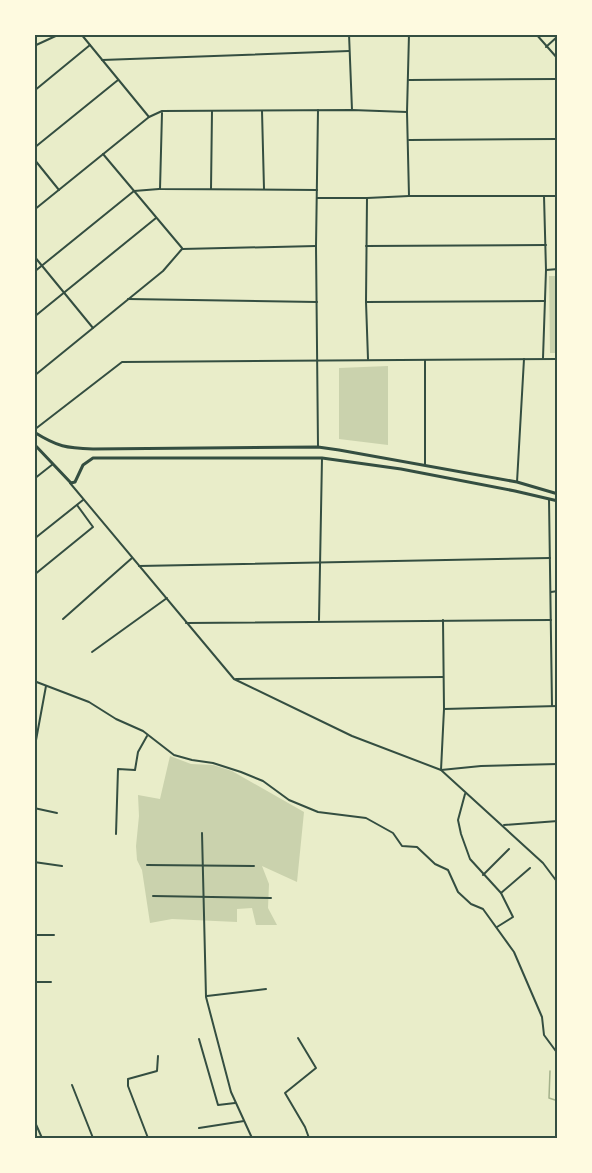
<svg xmlns="http://www.w3.org/2000/svg" width="592" height="1173" viewBox="0 0 592 1173" font-family="Signika,sans-serif">
<style>
.green{fill:#cad2ad}
.lines{fill:none;stroke-linecap:round;stroke-linejoin:round}
.stream{stroke:#a3b18a;stroke-width:1.5}
.minor{stroke:#344e41;stroke-width:2}
.secondary{stroke:#344e41;stroke-width:3}
.neatline{fill:none;stroke:#344e41;stroke-width:2}
</style>
<rect width="100%" height="100%" fill="#e9edc9"/>
<g class="green">
<polygon points="549,276 557,276 557,353 550,353"/>
<polygon points="388,366 388,445 339,439 339,368"/>
<polygon points="170,756 191,764 213,765 232,771 304,812 297,882 262,866 269,884 268,908 277,925 256,925 252,908 237,909 237,922 172,919 150,923 142,870 137,860 136,846 139,816 138,795 160,799"/>
</g>
<g class="lines">
<polyline class="stream" points="550,1071 549,1098 558,1101"/>
<g class="minor">
<polyline points="81,34 149,117"/>
<polyline points="349,34 352,110"/>
<polyline points="536,34 558,59"/>
<polyline points="34,46 60,34"/>
<polyline points="546,47 558,36"/>
<polyline points="102,60 349,51"/>
<polyline points="409,80 558,79"/>
<polyline points="34,91 90,45"/>
<polyline points="318,110 316,246 318,446"/>
<polyline points="262,111 264,189"/>
<polyline points="162,113 160,189 317,190"/>
<polyline points="409,140 558,139"/>
<polyline points="34,148 118,80"/>
<polyline points="103,154 182,248"/>
<polyline points="34,159 59,190"/>
<polyline points="211,189 212,111"/>
<polyline points="409,196 407,112 409,34"/>
<polyline points="317,198 367,198"/>
<polyline points="34,210 149,117 162,111 352,110 407,112"/>
<polyline points="366,246 546,245"/>
<polyline points="34,256 93,328"/>
<polyline points="546,270 558,269"/>
<polyline points="34,272 134,191 159,189"/>
<polyline points="128,299 317,302"/>
<polyline points="366,302 545,301"/>
<polyline points="34,317 156,218"/>
<polyline points="543,358 546,270 544,196"/>
<polyline points="368,359 366,302 367,198 409,196 558,196"/>
<polyline points="425,360 425,465"/>
<polyline points="34,376 163,271 182,249 316,246"/>
<polyline points="34,430 122,362 558,359"/>
<polyline points="34,479 53,464"/>
<polyline points="517,482 524,359"/>
<polyline points="70,483 234,679 352,736 441,770 543,863 558,883"/>
<polyline points="549,499 552,706"/>
<polyline points="34,539 83,500"/>
<polyline points="139,566 550,558"/>
<polyline points="34,575 93,527 77,505"/>
<polyline points="551,592 558,591"/>
<polyline points="63,619 132,558"/>
<polyline points="319,620 322,458"/>
<polyline points="443,620 444,709 441,770 481,766 558,764"/>
<polyline points="186,623 551,620"/>
<polyline points="92,652 167,598"/>
<polyline points="236,679 443,677"/>
<polyline points="34,681 89,702 116,719 143,731 174,755 192,760 213,763 241,772 263,781 289,800 318,812 366,818 393,833 402,846 417,847 435,864 448,870 458,892 471,904 483,909 514,952 542,1017 544,1035 558,1054"/>
<polyline points="444,709 558,706"/>
<polyline points="34,751 46,686"/>
<polyline points="465,794 458,820 461,834 470,859 501,893 513,917 497,927"/>
<polyline points="34,808 57,813"/>
<polyline points="504,825 558,821"/>
<polyline points="202,833 206,997 231,1092 252,1138"/>
<polyline points="116,834 118,769 135,770 138,752 147,736"/>
<polyline points="34,862 62,866"/>
<polyline points="147,865 254,866"/>
<polyline points="483,875 509,849"/>
<polyline points="501,893 530,868"/>
<polyline points="153,896 271,898"/>
<polyline points="34,935 54,935"/>
<polyline points="34,982 51,982"/>
<polyline points="207,996 266,989"/>
<polyline points="298,1038 316,1068 285,1093 305,1127 309,1138"/>
<polyline points="199,1039 218,1105 235,1103"/>
<polyline points="72,1085 93,1138"/>
<polyline points="34,1120 42,1138"/>
<polyline points="199,1128 244,1121"/>
<polyline points="148,1138 128,1086 128,1079 157,1071 158,1056"/>
</g>
<g class="secondary">
<path d="M34,432C58,447 66,448 93,449L318,447L339,450L517,482L558,494"/>
<polyline points="34,444 71,483 75,482 83,465 93,458 322,458 401,469 515,491 558,501"/>
</g>
</g>
<rect width="592" height="1173" fill="none" stroke="#fefae0" stroke-width="72"/>
<rect x="36" y="36" width="520" height="1101" class="neatline"/>
</svg>
